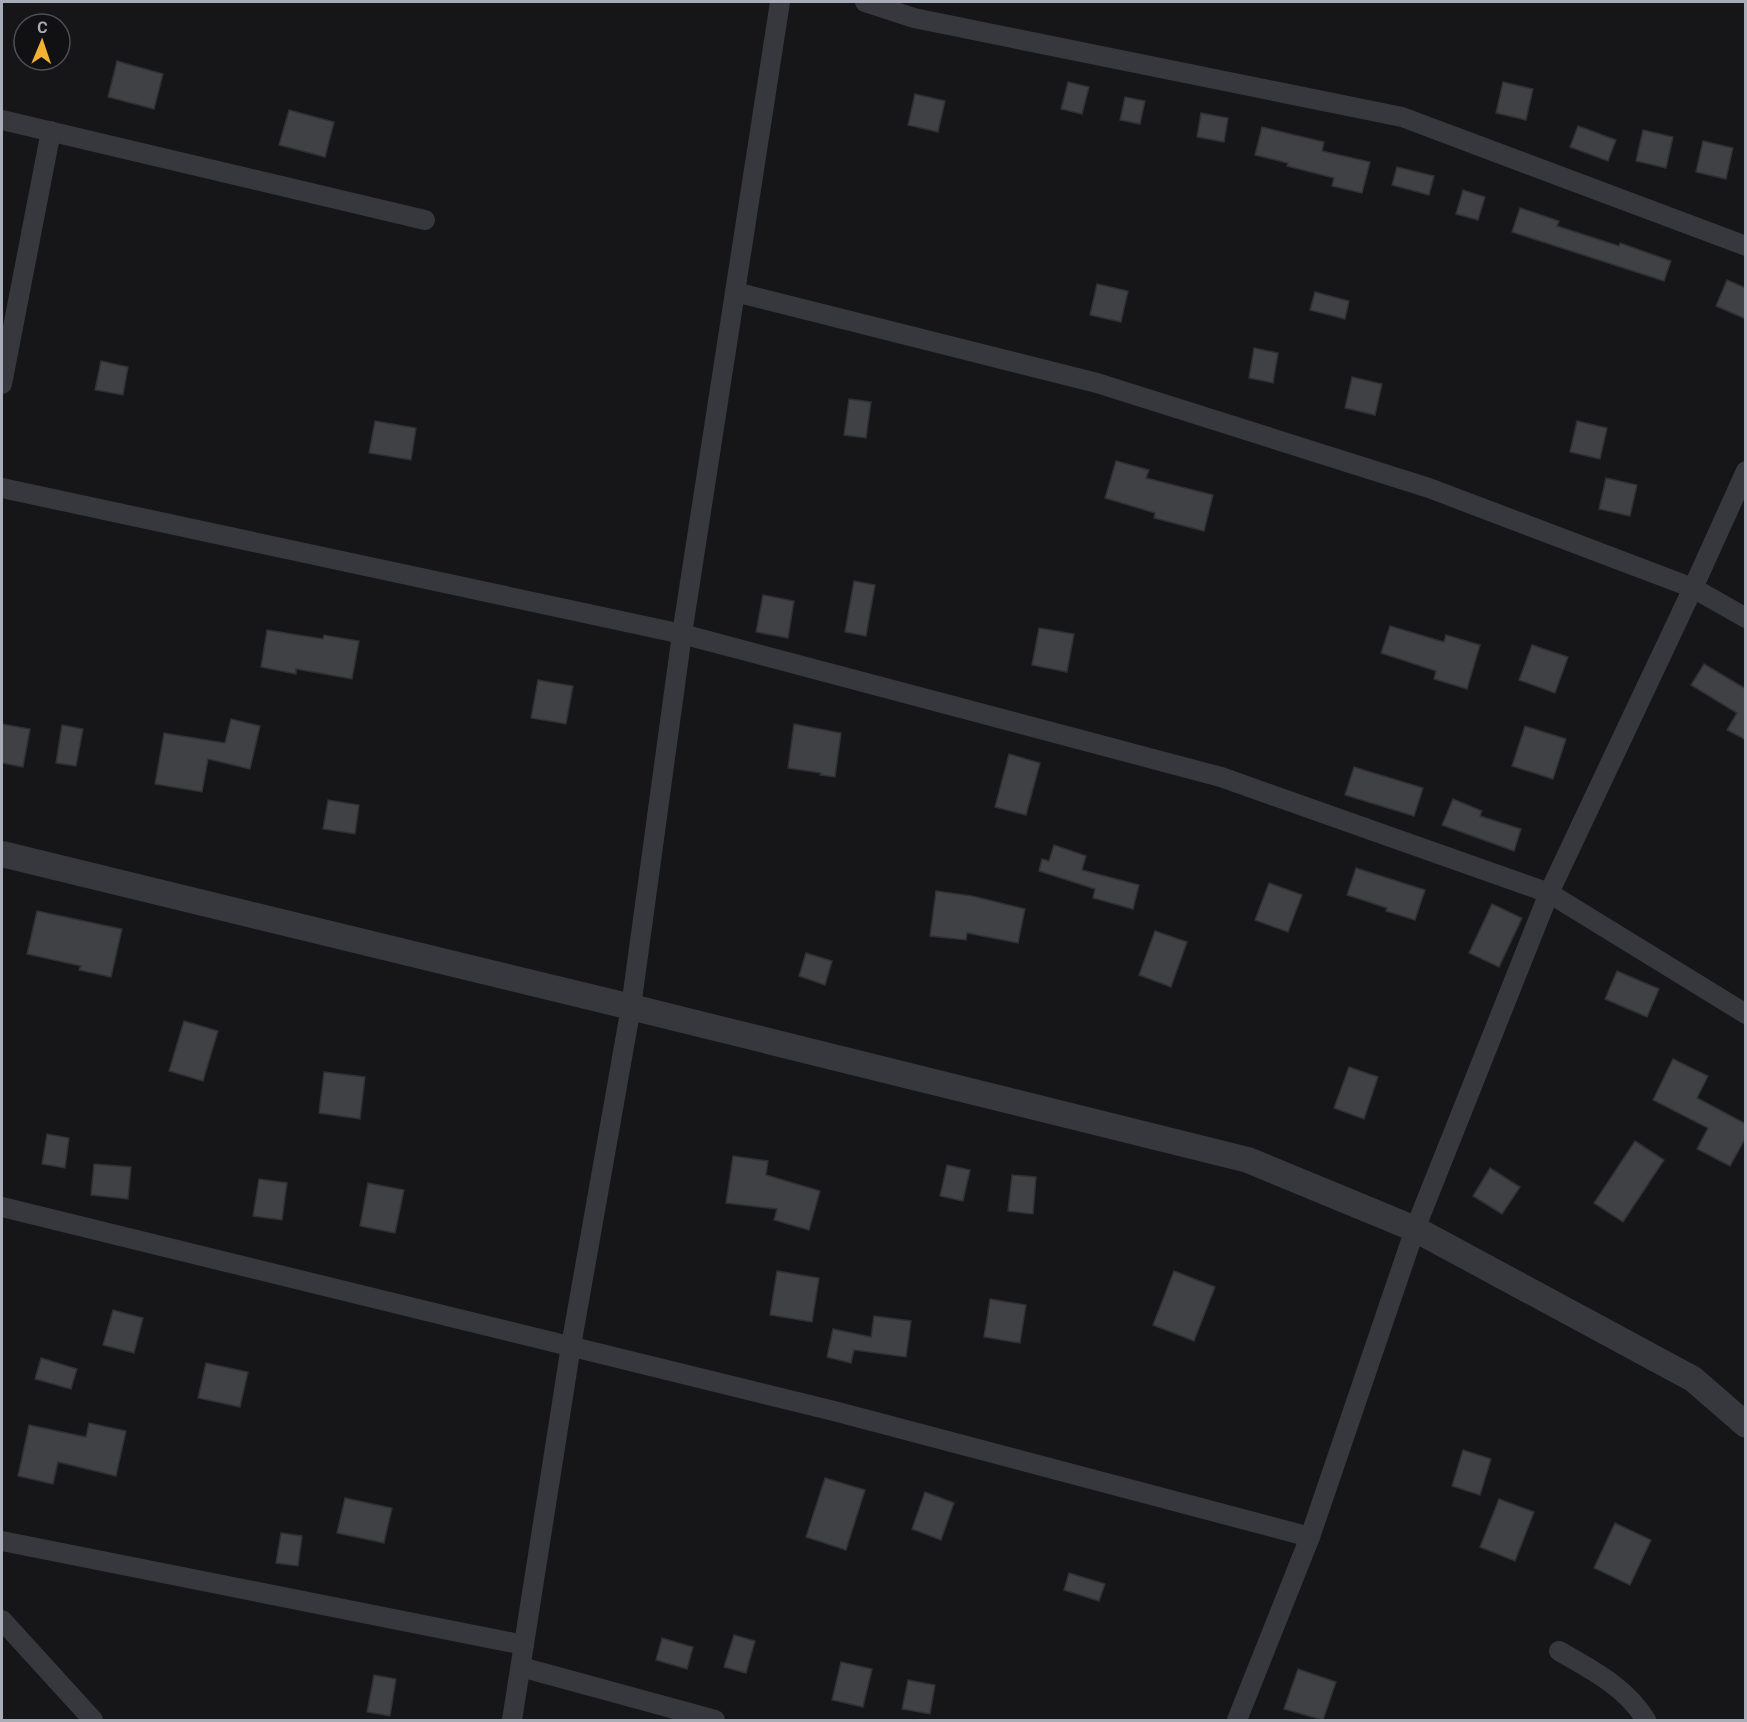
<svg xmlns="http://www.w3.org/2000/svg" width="1747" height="1722" viewBox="0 0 1747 1722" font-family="Roboto,sans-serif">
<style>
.building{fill:#404145;stroke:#303034;stroke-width:1.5}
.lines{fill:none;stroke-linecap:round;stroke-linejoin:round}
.minor{stroke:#37383d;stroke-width:20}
.tertiary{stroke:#37383d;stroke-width:26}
</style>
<rect width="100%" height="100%" fill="#161618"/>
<g class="building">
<polygon points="117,61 163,74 154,109 108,97"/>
<polygon points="1068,82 1089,87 1082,114 1061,109"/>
<polygon points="1503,82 1533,89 1526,120 1496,113"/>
<polygon points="915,94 945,101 938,132 908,125"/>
<polygon points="1125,97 1145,101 1140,124 1120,120"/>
<polygon points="289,110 334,122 325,157 279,145"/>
<polygon points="1201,113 1228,118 1224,142 1197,137"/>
<polygon points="1578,126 1616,140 1608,161 1570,147"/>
<polygon points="1262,127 1324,142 1322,151 1370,162 1362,193 1332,186 1334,178 1287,166 1288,163 1255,155"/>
<polygon points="1643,130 1673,137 1666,168 1636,161"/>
<polygon points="1703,141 1733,148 1726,179 1696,172"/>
<polygon points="1397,167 1434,176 1429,195 1392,185"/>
<polygon points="1463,190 1485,197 1478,220 1456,214"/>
<polygon points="1520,208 1559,221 1557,226 1619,246 1620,243 1671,261 1664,281 1512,232"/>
<polygon points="1727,280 1746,288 1746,319 1716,306"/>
<polygon points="1097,284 1128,291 1121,322 1090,315"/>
<polygon points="1315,292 1349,301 1345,319 1310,310"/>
<polygon points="1254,348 1278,353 1273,383 1249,378"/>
<polygon points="101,361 128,367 123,395 95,390"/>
<polygon points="1352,377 1382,384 1375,415 1345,408"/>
<polygon points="849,399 871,402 866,438 844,435"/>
<polygon points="375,421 416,428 411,460 369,453"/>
<polygon points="1577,421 1607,428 1600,459 1570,452"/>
<polygon points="1116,461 1149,470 1146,478 1213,495 1204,531 1154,518 1155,513 1105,498"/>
<polygon points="1606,478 1637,485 1630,516 1599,509"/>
<polygon points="854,581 875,585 866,636 845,632"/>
<polygon points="763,595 794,601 788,638 756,632"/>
<polygon points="1390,626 1444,642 1446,635 1480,645 1467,689 1434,679 1436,671 1381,653"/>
<polygon points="1039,628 1074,634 1067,672 1032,665"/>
<polygon points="267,630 323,639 324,635 359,641 352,679 296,669 296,674 261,667"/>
<polygon points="1532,645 1568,657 1555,693 1519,680"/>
<polygon points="1704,664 1746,689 1746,740 1727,730 1737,713 1691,685"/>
<polygon points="538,680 573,686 566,724 531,718"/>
<polygon points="231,719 260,726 250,769 208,759 202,792 155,784 164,733 225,743"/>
<polygon points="2,724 30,729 23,767 2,763"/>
<polygon points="794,724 841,733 835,777 820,775 821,773 788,768"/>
<polygon points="62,725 83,729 76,766 56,763"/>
<polygon points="1525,726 1566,739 1553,779 1512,766"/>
<polygon points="1009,754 1040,763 1026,815 995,807"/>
<polygon points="1354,767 1423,788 1414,816 1345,795"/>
<polygon points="1453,799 1482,811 1480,816 1521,829 1514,851 1442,825"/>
<polygon points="328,800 359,805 355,834 323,829"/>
<polygon points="1054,845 1086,856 1082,870 1139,885 1133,909 1093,898 1095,889 1039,871 1042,859 1049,861"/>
<polygon points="1356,868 1425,890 1415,920 1386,911 1387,908 1347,895"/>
<polygon points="1269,883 1302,895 1288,932 1255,920"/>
<polygon points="936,891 972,896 1025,909 1018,943 967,933 966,940 930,936"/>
<polygon points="1492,904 1522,918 1499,967 1469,953"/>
<polygon points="37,911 122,929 111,977 79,970 81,966 27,954"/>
<polygon points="1155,931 1187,942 1171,987 1139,975"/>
<polygon points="806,953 832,961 825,985 799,976"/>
<polygon points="1617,971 1659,989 1647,1017 1605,999"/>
<polygon points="184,1021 218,1031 203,1081 169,1071"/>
<polygon points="1673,1059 1708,1076 1697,1098 1746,1124 1746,1137 1730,1166 1697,1149 1708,1128 1653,1100"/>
<polygon points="1349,1067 1378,1077 1364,1119 1334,1108"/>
<polygon points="324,1072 365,1077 360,1119 319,1113"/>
<polygon points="47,1134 69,1138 65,1168 42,1164"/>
<polygon points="1635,1141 1664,1160 1623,1222 1594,1203"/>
<polygon points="733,1156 768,1161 766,1175 820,1191 809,1230 774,1220 777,1209 726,1203"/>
<polygon points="94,1164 131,1167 128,1199 91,1195"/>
<polygon points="947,1165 970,1170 963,1201 940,1196"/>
<polygon points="1490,1168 1520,1187 1502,1214 1473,1196"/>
<polygon points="1012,1175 1036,1177 1033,1214 1008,1211"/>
<polygon points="259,1179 287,1183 282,1220 253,1216"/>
<polygon points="368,1183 404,1190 395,1233 360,1226"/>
<polygon points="777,1271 819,1278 812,1322 770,1315"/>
<polygon points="1174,1271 1215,1287 1194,1341 1153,1325"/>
<polygon points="990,1299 1026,1305 1020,1343 984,1337"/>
<polygon points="113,1310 143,1318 134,1353 103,1345"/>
<polygon points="874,1316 911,1321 906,1357 854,1350 851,1363 827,1357 833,1329 871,1337"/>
<polygon points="41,1358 77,1369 71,1389 35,1379"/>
<polygon points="206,1363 248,1372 240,1407 198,1398"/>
<polygon points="89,1423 126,1431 116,1476 58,1462 53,1484 18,1476 29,1425 86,1437"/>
<polygon points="1463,1450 1491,1459 1480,1495 1452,1486"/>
<polygon points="825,1478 865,1490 846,1550 806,1537"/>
<polygon points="925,1492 954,1503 941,1540 912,1529"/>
<polygon points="345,1498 392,1508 384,1543 337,1533"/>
<polygon points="1499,1499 1534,1512 1515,1561 1480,1547"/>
<polygon points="1615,1523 1651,1540 1630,1585 1594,1568"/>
<polygon points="281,1533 302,1536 298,1566 276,1563"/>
<polygon points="1069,1573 1105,1584 1099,1601 1064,1590"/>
<polygon points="734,1635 755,1641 746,1673 724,1667"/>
<polygon points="662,1638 693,1647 687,1669 656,1660"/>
<polygon points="841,1662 872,1669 863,1707 832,1700"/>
<polygon points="1298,1669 1336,1682 1323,1720 1284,1709"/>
<polygon points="374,1675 396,1679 390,1716 367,1712"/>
<polygon points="908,1680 935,1685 930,1714 902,1709"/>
</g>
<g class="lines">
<g class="minor">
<polyline points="865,2 914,18 1402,117 1746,246"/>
<polyline points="2,120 425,220"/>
<polyline points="735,292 1097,383 1429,488 1693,588 1746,618"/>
<polyline points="2,384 51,131"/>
<polyline points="2,488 682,634 1221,777 1549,893 1746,1014"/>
<polyline points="2,1207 834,1411 1310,1537"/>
<polyline points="2,1541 524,1645"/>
<polyline points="2,1620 93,1720"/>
<path d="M1559,1651C1592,1670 1626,1687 1646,1720"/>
<polyline points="521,1667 715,1720"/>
<polyline points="512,1720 571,1346 631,1007 682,634 780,2"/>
<polyline points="1237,1720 1310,1537 1415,1229 1549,893 1693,588 1746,471"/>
</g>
<polyline class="tertiary" points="2,854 631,1007 1248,1160 1415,1229 1693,1379 1746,1425"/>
</g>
<rect width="1747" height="1722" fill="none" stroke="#a8adb8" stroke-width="6"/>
<g transform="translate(42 42) rotate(2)"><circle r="28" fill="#111113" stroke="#4d4f55" stroke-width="1.5"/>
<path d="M0-4.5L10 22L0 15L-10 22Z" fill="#f2b134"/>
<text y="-9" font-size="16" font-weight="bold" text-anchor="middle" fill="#a8adb8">С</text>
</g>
</svg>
